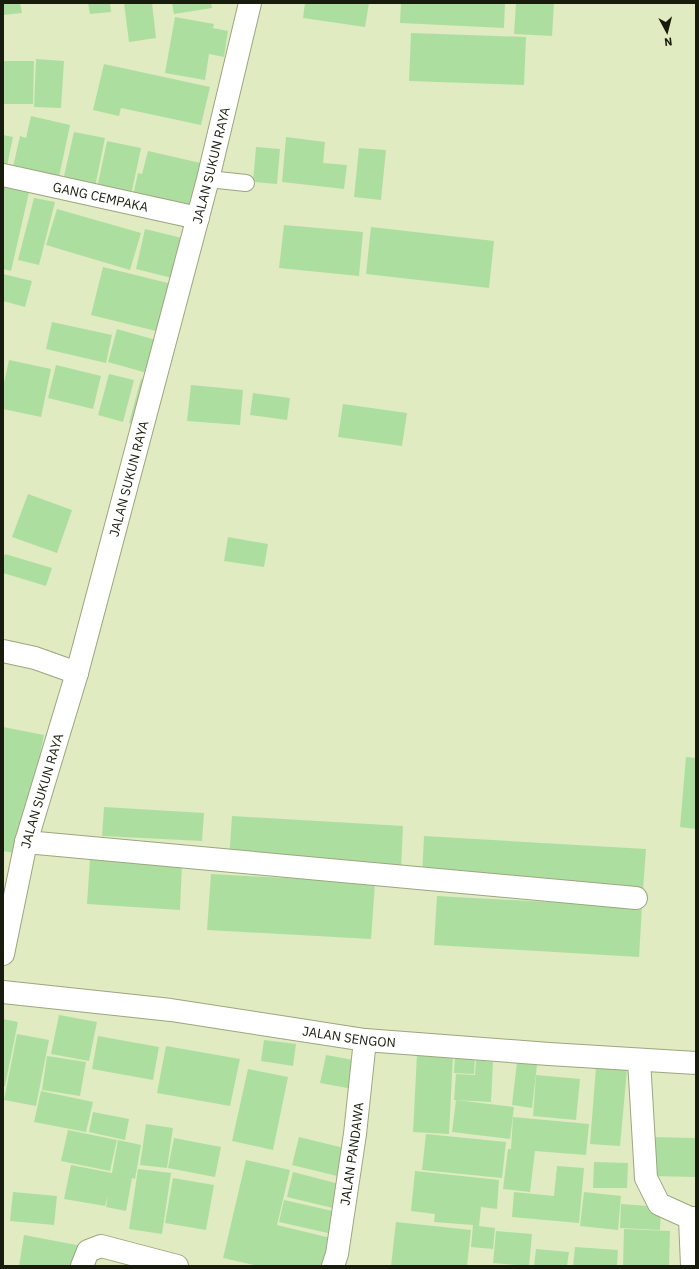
<svg xmlns="http://www.w3.org/2000/svg" width="699" height="1269" viewBox="0 0 699 1269" font-family="'IBM Plex Sans',sans-serif">
<style>
.building{fill:#acdf9f}
.lines{fill:none;stroke-linecap:round;stroke-linejoin:round}
.service-casing{stroke:#9ca67e;stroke-width:18}
.minor-casing{stroke:#9ca67e;stroke-width:24}
.tertiary-casing{stroke:#9ca67e;stroke-width:24}
.service{stroke:#fff;stroke-width:16}
.minor{stroke:#fff;stroke-width:22}
.tertiary{stroke:#fff;stroke-width:22}
.labels{text-anchor:middle;dominant-baseline:central;stroke-width:4;stroke-linejoin:round;paint-order:stroke}
.street-label{font-size:13px;fill:#181c0c;stroke:#e0ebc1}
</style>
<rect width="100%" height="100%" fill="#e0ebc1"/>
<g class="building">
<polygon points="3,3 20,3 22,13 3,15"/>
<polygon points="88,3 110,3 111,12 90,14"/>
<polygon points="124,3 152,3 156,38 129,42"/>
<polygon points="172,3 211,3 212,8 174,14"/>
<polygon points="305,3 369,3 365,27 303,18"/>
<polygon points="401,3 505,3 504,28 400,23"/>
<polygon points="516,3 554,3 552,36 514,34"/>
<polygon points="175,17 214,24 213,28 228,31 224,57 209,54 205,80 165,73"/>
<polygon points="411,33 526,37 524,85 409,81"/>
<polygon points="36,59 64,61 61,108 34,107"/>
<polygon points="3,61 34,61 33,104 3,104"/>
<polygon points="104,64 210,87 201,125 121,108 119,116 93,110"/>
<polygon points="31,116 70,125 59,177 13,167 20,136 26,138"/>
<polygon points="74,132 105,138 94,192 62,185"/>
<polygon points="3,135 13,137 6,171 3,170"/>
<polygon points="286,137 325,142 323,163 347,165 344,189 282,182"/>
<polygon points="107,141 141,148 130,200 96,193"/>
<polygon points="256,147 280,149 277,184 253,182"/>
<polygon points="359,148 386,150 381,200 354,197"/>
<polygon points="148,151 205,164 194,214 132,200 138,173 142,174"/>
<polygon points="3,182 30,188 11,271 3,269"/>
<polygon points="34,198 55,202 39,265 18,260"/>
<polygon points="57,209 141,233 130,270 46,245"/>
<polygon points="284,225 363,232 359,276 279,268"/>
<polygon points="371,227 494,241 489,288 366,274"/>
<polygon points="145,229 182,238 172,278 136,269"/>
<polygon points="103,267 172,284 160,332 91,315"/>
<polygon points="3,274 32,281 25,307 3,301"/>
<polygon points="52,322 112,335 106,363 46,349"/>
<polygon points="117,329 156,340 147,373 108,362"/>
<polygon points="9,360 51,369 41,417 3,409 3,388"/>
<polygon points="56,365 101,376 93,409 48,398"/>
<polygon points="109,374 134,380 123,422 98,415"/>
<polygon points="141,379 152,382 139,426 129,423"/>
<polygon points="191,385 243,390 240,425 187,421"/>
<polygon points="253,393 290,398 287,420 250,415"/>
<polygon points="343,404 407,413 402,446 338,437"/>
<polygon points="28,494 72,510 57,553 12,537"/>
<polygon points="228,537 268,544 264,567 224,561"/>
<polygon points="5,554 52,568 46,586 3,573 3,560"/>
<polygon points="3,727 44,735 20,854 3,851"/>
<polygon points="686,757 696,758 696,829 680,827"/>
<polygon points="104,807 204,813 202,841 102,836"/>
<polygon points="232,816 403,826 401,870 229,860"/>
<polygon points="424,836 646,849 643,890 422,877"/>
<polygon points="90,859 182,865 180,910 87,904"/>
<polygon points="211,874 375,883 371,939 207,930"/>
<polygon points="437,896 642,907 639,957 434,945"/>
<polygon points="59,1015 97,1022 89,1061 51,1054"/>
<polygon points="3,1019 18,1022 5,1086 3,1086"/>
<polygon points="17,1034 49,1040 36,1106 4,1100"/>
<polygon points="98,1036 159,1047 153,1080 92,1069"/>
<polygon points="264,1040 296,1044 293,1066 261,1061"/>
<polygon points="166,1046 240,1059 230,1106 157,1093"/>
<polygon points="417,1054 453,1056 449,1134 413,1132"/>
<polygon points="326,1055 359,1061 353,1089 320,1083"/>
<polygon points="455,1055 475,1056 474,1074 454,1073"/>
<polygon points="47,1056 86,1062 80,1096 42,1090"/>
<polygon points="476,1060 493,1062 491,1102 454,1100 456,1074 475,1075"/>
<polygon points="517,1062 537,1065 532,1108 512,1105"/>
<polygon points="596,1067 627,1070 620,1146 590,1144"/>
<polygon points="248,1069 288,1077 273,1150 232,1141"/>
<polygon points="536,1075 580,1079 576,1120 533,1116"/>
<polygon points="41,1091 93,1102 86,1132 34,1122"/>
<polygon points="456,1100 514,1107 510,1139 452,1132"/>
<polygon points="93,1112 129,1119 125,1140 89,1132"/>
<polygon points="513,1117 589,1124 586,1155 535,1151 530,1192 503,1189 508,1149 511,1149"/>
<polygon points="146,1124 173,1128 167,1168 140,1165"/>
<polygon points="68,1130 117,1140 110,1171 61,1161"/>
<polygon points="426,1134 506,1142 502,1178 422,1170"/>
<polygon points="299,1137 344,1148 337,1176 292,1165"/>
<polygon points="652,1137 696,1138 695,1177 651,1176"/>
<polygon points="174,1138 221,1147 215,1177 168,1168"/>
<polygon points="118,1140 141,1145 135,1179 132,1178 126,1211 106,1207 108,1196 105,1206 64,1199 71,1165 112,1173"/>
<polygon points="246,1160 290,1170 277,1225 335,1239 329,1266 258,1266 223,1258"/>
<polygon points="594,1162 628,1163 627,1188 593,1188"/>
<polygon points="557,1166 584,1168 579,1223 512,1217 514,1192 554,1196"/>
<polygon points="138,1169 171,1173 162,1234 129,1229"/>
<polygon points="415,1171 499,1180 497,1209 481,1207 479,1226 495,1228 493,1249 471,1247 473,1225 434,1222 435,1214 411,1211"/>
<polygon points="293,1172 343,1185 337,1209 287,1197"/>
<polygon points="173,1178 214,1185 206,1230 165,1223"/>
<polygon points="13,1192 57,1196 54,1225 10,1221"/>
<polygon points="584,1192 621,1196 618,1230 580,1226"/>
<polygon points="284,1200 337,1212 332,1234 279,1222"/>
<polygon points="621,1204 661,1207 660,1230 620,1228"/>
<polygon points="396,1222 471,1230 467,1266 391,1266"/>
<polygon points="624,1229 670,1231 669,1266 623,1266"/>
<polygon points="496,1231 532,1234 529,1266 493,1263"/>
<polygon points="24,1235 82,1246 78,1266 19,1266"/>
<polygon points="575,1247 618,1250 617,1266 573,1266"/>
<polygon points="536,1249 569,1252 567,1266 534,1266"/>
</g>
<g class="lines">
<defs>
<polyline id="service" points="208,179 246,183"/>
<g id="minor">
<path id="s1" d="M3,175L198,218"/>
<polyline points="3,651 35,658 77,673"/>
<polyline points="26,842 636,898"/>
<polyline points="639,1060 646,1178 659,1204 690,1218 696,1218"/>
<polyline points="690,1218 692,1266"/>
<polyline points="82,1266 88,1251 101,1246 177,1266"/>
<path id="s2" d="M333,1266L337,1254L355,1134L365,1040"/>
</g>
<g id="tertiary">
<path id="s3" d="M3,954L26,842L77,673L208,179L250,3"/>
<path id="s4" d="M3,992L171,1010L365,1040L549,1054L696,1063"/>
</g>
</defs>
<use href="#service" class="service-casing"/>
<use href="#minor" class="minor-casing"/>
<use href="#tertiary" class="tertiary-casing"/>
<use href="#service" class="service"/>
<use href="#minor" class="minor"/>
<use href="#tertiary" class="tertiary"/>
</g>
<g class="labels">
<g class="street-label">
<text stroke="none"><textPath href="#s3" startOffset="816">JALAN SUKUN RAYA</textPath></text>
<text stroke="none"><textPath href="#s1" startOffset="100">GANG CEMPAKA</textPath></text>
<text stroke="none"><textPath href="#s3" startOffset="492">JALAN SUKUN RAYA</textPath></text>
<text stroke="none"><textPath href="#s3" startOffset="168">JALAN SUKUN RAYA</textPath></text>
<text stroke="none"><textPath href="#s4" startOffset="349">JALAN SENGON</textPath></text>
<text stroke="none"><textPath href="#s2" startOffset="114">JALAN PANDAWA</textPath></text>
</g>
</g>
<rect width="699" height="1269" fill="none" stroke="#181c0c" stroke-width="8"/>
<g transform="translate(667 32) rotate(173)" stroke="#e0ebc1" stroke-width="3" paint-order="stroke">
<path d="M0-3L7 15L0 10L-7 15Z" fill="#181c0c"/>
<text y="-6" font-size="11" font-weight="bold" text-anchor="middle" fill="#181c0c">N</text>
</g>
</svg>
